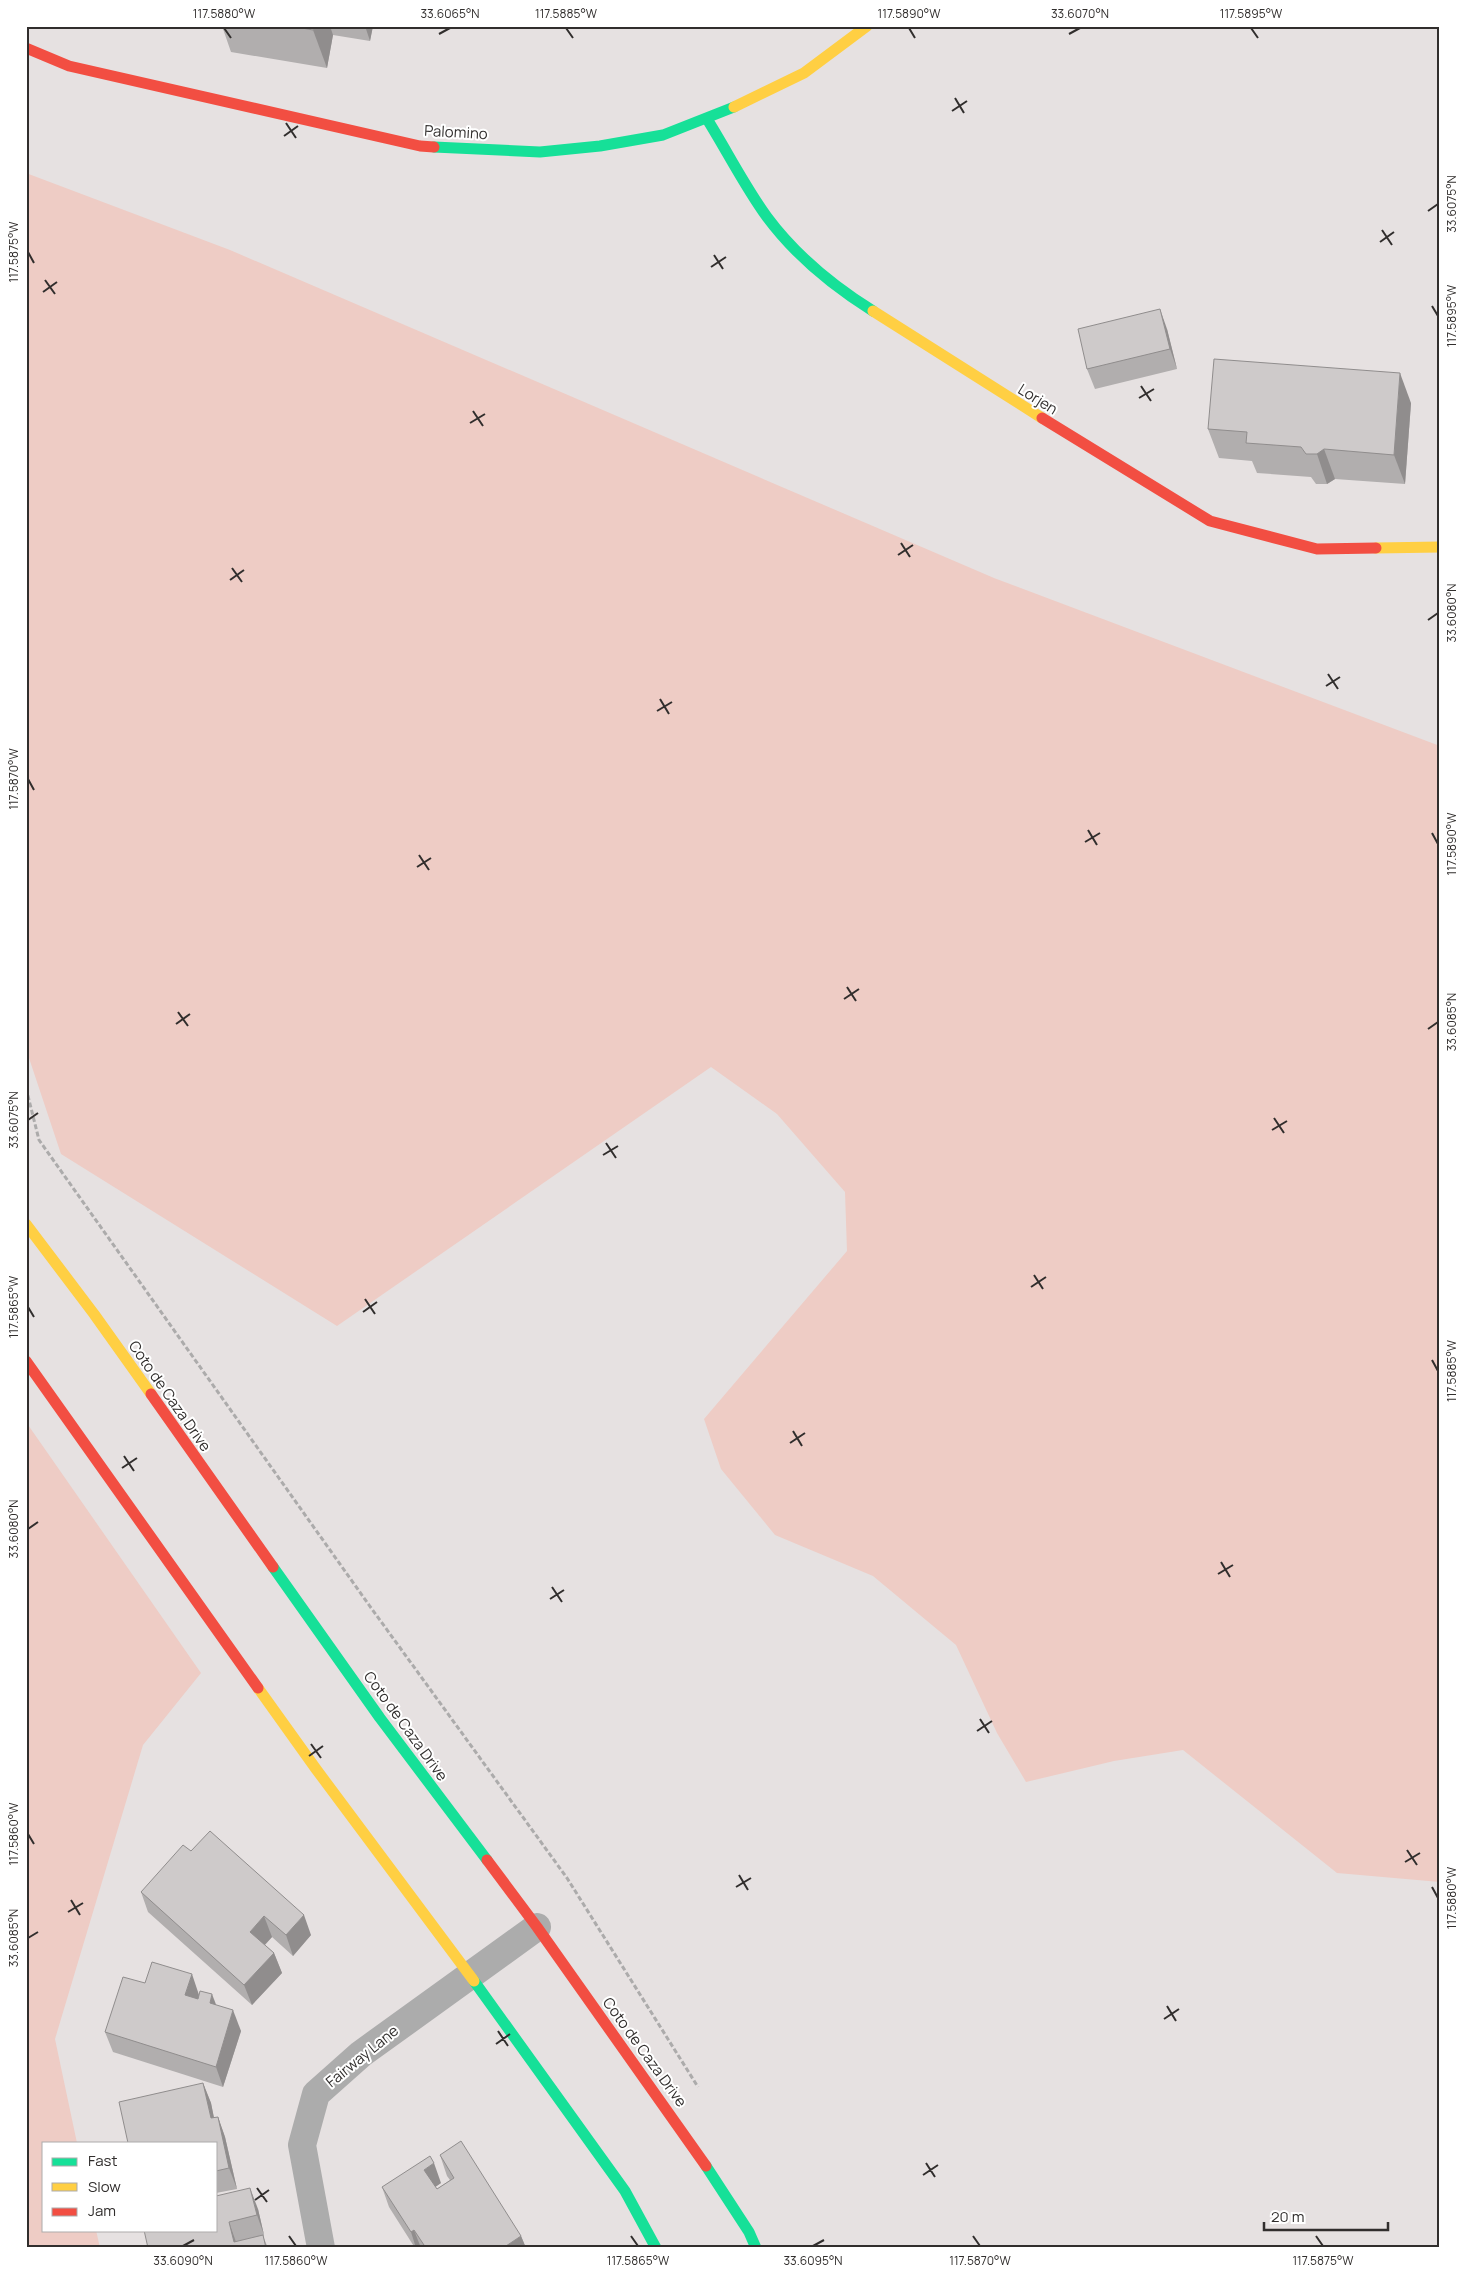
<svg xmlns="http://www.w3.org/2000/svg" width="1466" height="2274" viewBox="0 0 1466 2274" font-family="Manrope,sans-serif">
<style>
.green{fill:#eeccc5}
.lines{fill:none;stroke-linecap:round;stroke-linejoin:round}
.path{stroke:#acabab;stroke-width:3;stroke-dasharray:5 2.5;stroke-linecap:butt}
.street{stroke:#acacac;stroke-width:28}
.fast{stroke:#16e098;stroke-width:11}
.slow{stroke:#ffcf43;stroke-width:11}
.jam{stroke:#f24e42;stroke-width:11}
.wall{fill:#b1aeae}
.shaded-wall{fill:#908d8d}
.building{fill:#cecaca;stroke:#908d8d}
.ticks{fill:none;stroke:#312e2d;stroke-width:2}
.labels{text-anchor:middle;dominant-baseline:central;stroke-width:4;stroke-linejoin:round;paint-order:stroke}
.street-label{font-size:15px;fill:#312e2d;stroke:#fff}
.neatline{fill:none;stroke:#312e2d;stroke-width:2}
.ticks-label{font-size:12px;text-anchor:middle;fill:#312e2d}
</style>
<rect width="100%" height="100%" fill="#e6e1e1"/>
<g class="green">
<polygon points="26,173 230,250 994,578 1440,746 1440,1882 1337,1873 1183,1750 1114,1761 1026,1782 997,1733 956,1645 873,1576 775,1535 721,1469 704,1419 847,1251 845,1192 777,1114 711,1067 337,1326 61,1154 26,1049"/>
<polygon points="26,1422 201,1673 143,1745 55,2039 77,2143 44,2143 44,2230 96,2230 100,2248 26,2248"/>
</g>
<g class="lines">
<polyline class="path" points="26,1088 39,1140 369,1605 567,1878 698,2087"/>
<polyline class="street" points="321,2248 302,2145 316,2094 361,2054 537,1927"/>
<g class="fast">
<path d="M707,119C727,151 745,187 767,217C796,256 833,286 873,311"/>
<polyline points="434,147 540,152 600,146 663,135 734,107"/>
<polyline points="273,1567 380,1718 487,1860"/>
<polyline points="474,1981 625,2191 656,2248"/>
<polyline points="706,2166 749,2232 756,2248"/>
</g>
<g class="slow">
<polyline points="734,107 804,73 867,26"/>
<polyline points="873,311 1042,418"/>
<polyline points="1376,548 1440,547"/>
<polyline points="26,1224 94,1314 151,1394"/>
<polyline points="258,1688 316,1769 474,1981"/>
</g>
<g class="jam">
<polyline points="26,48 69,66 420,146 434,147"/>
<polyline points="1042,418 1210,521 1317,549 1376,548"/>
<polyline points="26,1361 258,1688"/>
<polyline points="151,1394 273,1567"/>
<polyline points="487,1860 537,1927 706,2166"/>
</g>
</g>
<g class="wall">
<polygon points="222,26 373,26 370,41 333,35 327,68 231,52"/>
<polygon points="1167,329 1177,369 1095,389 1087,369"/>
<polygon points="1411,403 1405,484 1335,479 1327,484 1316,484 1311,477 1257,473 1252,461 1219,458 1208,429"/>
<polygon points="191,1851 311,1935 293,1956 272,1937 265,1945 274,1953 282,1973 252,2005 148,1912 141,1892"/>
<polygon points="145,1983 199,1995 216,2005 241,2031 223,2087 113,2052 105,2032"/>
<polygon points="203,2083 211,2103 214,2118 218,2117 225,2137 237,2189 216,2193 216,2143"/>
<polygon points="440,2155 521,2236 526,2248 415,2248 389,2207 382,2187 441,2183 435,2187 437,2189 450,2180 447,2176"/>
<polygon points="216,2196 258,2209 264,2235 263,2236 268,2248 148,2248"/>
</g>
<g class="shaded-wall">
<polygon points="314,26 330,26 333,35 327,68 313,30"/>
<polygon points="365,26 373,26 370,41"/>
<polygon points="1160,309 1167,329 1177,369 1170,349"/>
<polygon points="1400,373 1411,403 1405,484 1394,455"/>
<polygon points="1324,449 1335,479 1327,484 1317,454"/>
<polygon points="304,1915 311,1935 293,1956 286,1935"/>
<polygon points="264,1916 272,1937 258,1952 250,1932"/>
<polygon points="274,1953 282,1973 252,2005 244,1985"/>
<polygon points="192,1974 199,1995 192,2016 185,1995"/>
<polygon points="212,1994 220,2015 210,2003"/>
<polygon points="233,2010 241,2031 223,2087 216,2067"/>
<polygon points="203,2083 211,2103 218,2138 211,2118"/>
<polygon points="218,2117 225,2137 237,2189 229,2168"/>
<polygon points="434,2163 441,2183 431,2190 424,2170"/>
<polygon points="250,2188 258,2209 264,2235 257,2215"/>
<polygon points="229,2222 236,2242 234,2242"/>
<polygon points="414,2230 421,2248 416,2248 411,2232"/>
<polygon points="521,2236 526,2248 503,2248"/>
</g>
<g class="building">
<polygon points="291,26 314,26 313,30"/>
<polygon points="1160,309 1170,349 1087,369 1078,329"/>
<polygon points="1214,359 1400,373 1394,455 1324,449 1317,454 1306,454 1301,447 1246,443 1247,432 1208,429"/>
<polygon points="210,1831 304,1915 286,1935 264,1916 250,1932 274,1953 244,1985 141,1892 183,1845 191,1851"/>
<polygon points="152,1962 192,1974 185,1995 198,1999 200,1991 212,1994 210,2003 233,2010 216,2067 105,2032 123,1977 145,1983"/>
<polygon points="203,2083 211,2118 218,2117 229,2168 216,2171 216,2143 128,2143 119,2102"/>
<polygon points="461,2141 521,2236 503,2248 426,2248 414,2230 411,2232 382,2187 430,2156 434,2163 424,2170 437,2189 454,2178 440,2155"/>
<polygon points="250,2188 257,2215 229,2222 234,2242 263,2235 266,2248 148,2248 144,2230 216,2230 216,2196"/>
</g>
<path class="ticks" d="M224,28L231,38M566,28L573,38M909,28L915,38M1251,28L1258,38M439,34L450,28M1069,34L1080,28M955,98L964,113M952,111L967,101M286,123L296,138M284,136L298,126M1428,211L1438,204M1382,230L1392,245M1380,242L1394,232M28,252L34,263M714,255L723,269M711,267L726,257M45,280L55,294M43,292L57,282M1432,306L1438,316M1141,386L1151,401M1139,398L1154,389M473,411L483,426M470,423L485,414M901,543L910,557M898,555L913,545M232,568L242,582M230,580L244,570M1428,620L1438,613M1328,674L1338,689M1326,686L1340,677M660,699L669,714M657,711L672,702M28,779L34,790M1088,830L1097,845M1432,833L1438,844M1085,842L1100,833M419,855L429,870M417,867L431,858M847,987L856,1001M844,999L859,989M178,1012L188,1026M176,1024L190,1014M1428,1029L1438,1022M1274,1118L1284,1133M28,1120L38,1113M1272,1130L1287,1121M606,1143L616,1158M603,1155L618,1146M1034,1275L1043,1289M1031,1287L1046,1277M365,1299L375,1314M28,1307L34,1317M363,1312L377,1302M1432,1360L1438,1371M793,1431L802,1446M790,1443L805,1433M124,1456L134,1471M122,1468L137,1458M28,1529L38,1522M1221,1562L1230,1577M1218,1574L1233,1565M552,1587L562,1602M550,1599L564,1590M980,1719L989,1733M977,1731L992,1721M311,1744L321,1758M309,1756L323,1746M28,1834L34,1844M1407,1850L1417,1865M1405,1862L1420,1853M739,1875L748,1890M736,1887L751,1878M1432,1887L1438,1898M71,1900L80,1915M68,1912L83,1903M28,1938L38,1932M1167,2006L1176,2021M1164,2019L1179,2009M498,2031L508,2046M496,2044L510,2034M926,2163L935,2177M923,2175L938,2165M257,2188L267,2202M255,2200L269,2190M289,2236L296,2246M631,2236L638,2246M973,2236L980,2246M1316,2236L1323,2246M183,2246L194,2240M813,2246L824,2240"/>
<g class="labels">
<g class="street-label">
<text transform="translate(456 132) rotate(3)">Palomino</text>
<text transform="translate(1038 399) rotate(32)">Lorjen</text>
<text transform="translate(170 1396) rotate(55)">Coto de Caza Drive</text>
<text transform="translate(406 1726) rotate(54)">Coto de Caza Drive</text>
<text transform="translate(645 2052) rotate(54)">Coto de Caza Drive</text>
<text transform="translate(362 2056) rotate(-39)">Fairway Lane</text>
</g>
</g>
<rect width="1466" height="2274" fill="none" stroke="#ffffff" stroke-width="55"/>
<rect x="42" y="2142" width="175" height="90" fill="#ffffff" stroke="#adabab"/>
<rect x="52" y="2158" width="25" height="8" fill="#16e098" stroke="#adabab"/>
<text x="88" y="2166" font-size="15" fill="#312e2d">Fast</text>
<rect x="52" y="2183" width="25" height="8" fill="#ffcf43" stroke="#adabab"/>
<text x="88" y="2192" font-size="15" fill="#312e2d">Slow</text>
<rect x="52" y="2208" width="25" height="8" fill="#f24e42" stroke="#adabab"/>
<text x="88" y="2216" font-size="15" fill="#312e2d">Jam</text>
<path d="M1264 2222v8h124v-8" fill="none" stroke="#312e2d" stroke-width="2.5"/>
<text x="1271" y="2222" font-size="15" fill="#312e2d" stroke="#ffffff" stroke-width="4" paint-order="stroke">20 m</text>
<rect x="28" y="28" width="1410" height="2218" class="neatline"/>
<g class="ticks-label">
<text x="224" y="18">117.5880°W</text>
<text x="450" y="18">33.6065°N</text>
<text x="566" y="18">117.5885°W</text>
<text x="909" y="18">117.5890°W</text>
<text x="1080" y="18">33.6070°N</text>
<text x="1251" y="18">117.5895°W</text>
<text transform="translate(1452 204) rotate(-90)" y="4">33.6075°N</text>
<text transform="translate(14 252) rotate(-90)" y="4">117.5875°W</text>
<text transform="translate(1452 316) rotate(-90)" y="4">117.5895°W</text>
<text transform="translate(1452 613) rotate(-90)" y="4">33.6080°N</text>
<text transform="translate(14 779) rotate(-90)" y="4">117.5870°W</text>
<text transform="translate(1452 844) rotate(-90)" y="4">117.5890°W</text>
<text transform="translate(1452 1022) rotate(-90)" y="4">33.6085°N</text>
<text transform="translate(14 1120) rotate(-90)" y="4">33.6075°N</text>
<text transform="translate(14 1307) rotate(-90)" y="4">117.5865°W</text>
<text transform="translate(1452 1371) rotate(-90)" y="4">117.5885°W</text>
<text transform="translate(14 1529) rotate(-90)" y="4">33.6080°N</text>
<text transform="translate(14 1834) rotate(-90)" y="4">117.5860°W</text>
<text transform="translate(1452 1898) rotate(-90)" y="4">117.5880°W</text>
<text transform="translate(14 1938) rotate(-90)" y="4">33.6085°N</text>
<text x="183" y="2265">33.6090°N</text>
<text x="296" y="2265">117.5860°W</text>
<text x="638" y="2265">117.5865°W</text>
<text x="813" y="2265">33.6095°N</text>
<text x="980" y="2265">117.5870°W</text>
<text x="1323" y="2265">117.5875°W</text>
</g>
</svg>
